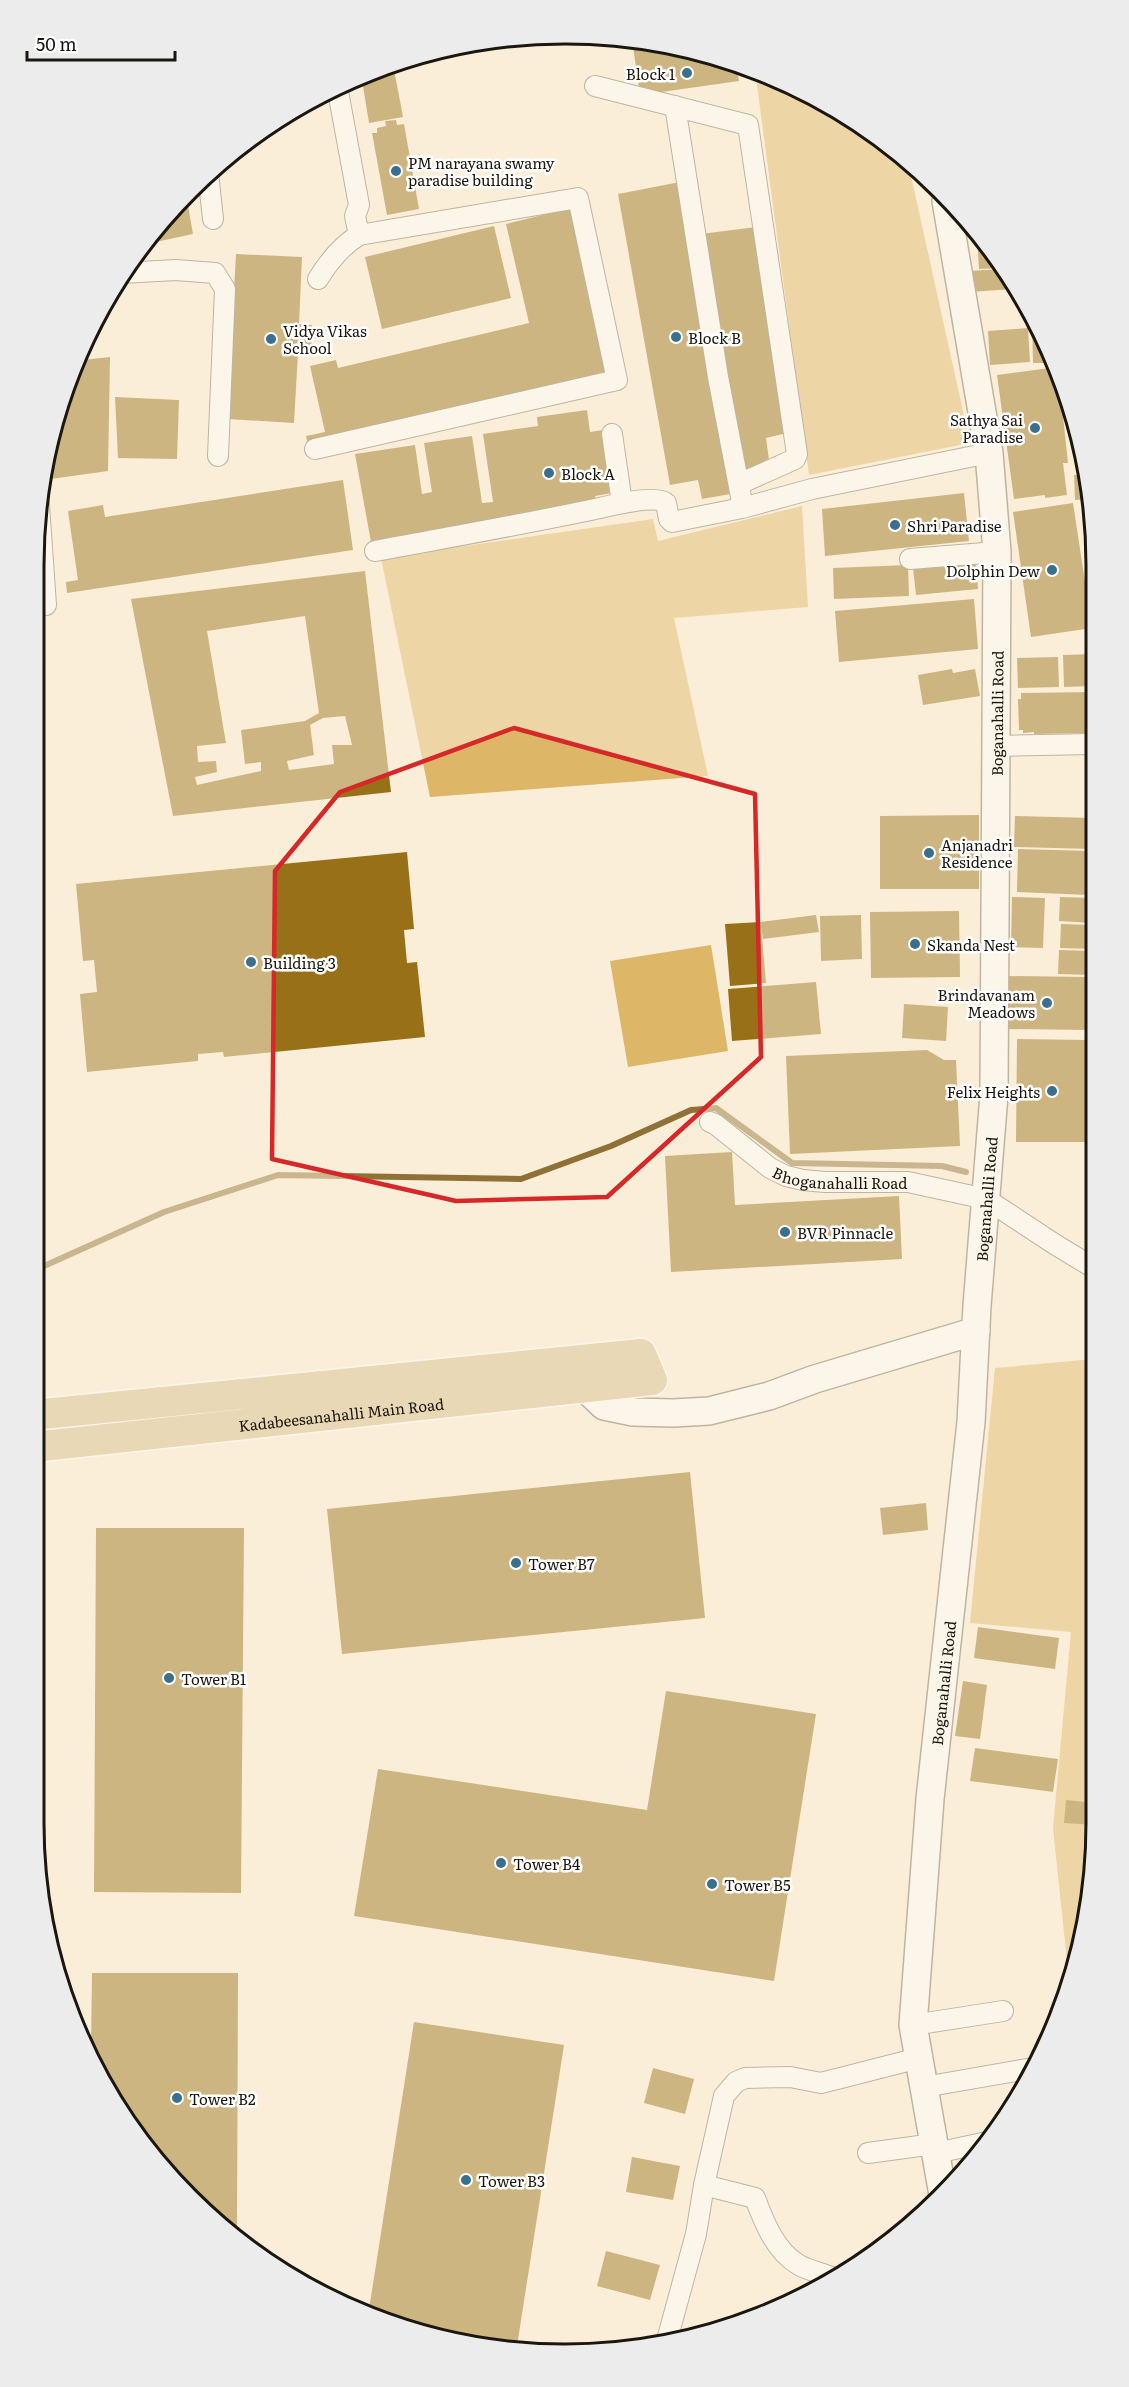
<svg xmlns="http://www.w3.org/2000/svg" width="1129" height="2387" viewBox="0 0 1129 2387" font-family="Literata,serif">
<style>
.green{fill:#ddb668}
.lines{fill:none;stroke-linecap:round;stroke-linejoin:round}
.stream{stroke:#8e7136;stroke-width:6}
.building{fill:#977017;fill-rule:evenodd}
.street-casing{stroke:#796e5b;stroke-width:22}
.secondary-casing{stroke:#796e5b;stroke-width:30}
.primary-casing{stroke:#fff;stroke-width:33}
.street{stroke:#fff;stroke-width:20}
.secondary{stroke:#fff;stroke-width:27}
.primary{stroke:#d6bd8b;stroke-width:30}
.marked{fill:none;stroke:#d62828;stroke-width:4.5;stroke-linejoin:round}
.poi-dot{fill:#3a708b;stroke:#fff;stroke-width:2}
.labels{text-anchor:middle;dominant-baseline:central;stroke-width:5;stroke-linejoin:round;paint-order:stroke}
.poi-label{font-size:15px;fill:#1b170f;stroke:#fff;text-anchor:start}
.street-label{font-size:15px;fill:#1b170f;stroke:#fff}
.rim{fill:none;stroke:#1b170f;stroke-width:3}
</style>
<rect width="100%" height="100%" fill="#faeed8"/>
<g class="green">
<polygon points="755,70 768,74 888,143 908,162 970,443 809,475"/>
<polygon points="802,506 808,607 674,618 708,776 430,797 381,558 653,519 658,541"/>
<polygon points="711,945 728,1051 628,1067 610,961"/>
<polygon points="1094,1359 1096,1823 1086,1927 1069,1980 1053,1828 1071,1632 970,1623 995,1368"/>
</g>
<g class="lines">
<polyline class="stream" points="33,1271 164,1212 278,1175 521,1179 611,1146 691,1110 716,1108 792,1163 942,1166 966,1172"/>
</g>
<g class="building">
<polygon points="632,40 669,43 736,64 739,81 640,95"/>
<polygon points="393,64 403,117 369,123 361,74"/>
<polygon points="396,120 397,125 404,124 419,209 387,215 372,133 377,133 377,128 386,126 385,121"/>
<polygon points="680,182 736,493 702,499 698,480 670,485 618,194"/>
<polygon points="187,200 193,234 142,245 178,202"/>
<polygon points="570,208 610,376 309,448 306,436 325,432 310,366 336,360 338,368 529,323 506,224"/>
<polygon points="494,226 511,298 382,329 365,257"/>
<polygon points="756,227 787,433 766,438 770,467 739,472 701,234"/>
<polygon points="977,236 981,236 986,241 1002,268 979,269"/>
<polygon points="236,254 302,257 299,324 312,325 311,353 298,353 294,423 227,419"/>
<polygon points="1002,269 1014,289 969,292 968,271"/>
<polygon points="1032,320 1049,350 1049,363 1033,363"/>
<polygon points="1028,328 1030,362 990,365 988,331"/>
<polygon points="110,357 108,471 51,479 48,446 74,361"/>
<polygon points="1057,367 1063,388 1060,388 1068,463 1063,463 1067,495 1045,498 1045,495 1014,499 997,375"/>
<polygon points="115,397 179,400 177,459 118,458"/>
<polygon points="587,410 590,432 603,430 612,493 595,496 597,506 371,542 355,454 415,445 422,494 432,492 424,443 472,436 482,503 493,502 483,434 538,426 537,417"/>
<polygon points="1075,448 1079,448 1085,471 1077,472"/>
<polygon points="1074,475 1086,475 1091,499 1075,500"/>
<polygon points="343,480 353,550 67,593 66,582 78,580 68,511 103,505 105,517"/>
<polygon points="964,493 969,541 825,556 822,509"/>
<polygon points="1073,503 1092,628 1031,637 1013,512"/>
<polygon points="976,562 978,589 916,595 913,568"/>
<polygon points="908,565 909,596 834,599 833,568"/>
<path d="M365,571L391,792L173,816L131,599ZM305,616L319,713L305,721L241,730L245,764L261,762V771L197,785L195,777L217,772L216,761L198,762L197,746L226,743L207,631ZM345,716L352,745H332L334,764L289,770L287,761L314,755L310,725L323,718Z"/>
<polygon points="974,599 978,649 839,662 835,611"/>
<polygon points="1092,654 1092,686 1064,687 1063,655"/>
<polygon points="1058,657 1059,687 1018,688 1017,658"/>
<polygon points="952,669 953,673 975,669 980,696 923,705 918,675"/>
<polygon points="1092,692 1092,730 1086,731 1086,733 1034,734 1034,732 1023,733 1023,730 1019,730 1018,699 1021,699 1021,693"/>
<polygon points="979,815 979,889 880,889 880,816"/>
<polygon points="1015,816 1093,818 1093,849 1014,847"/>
<polygon points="1018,849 1090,851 1089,895 1017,892"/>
<polygon points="407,852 414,929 404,930 407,963 417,962 425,1037 224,1057 223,1052 198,1054 198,1061 87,1072 80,994 97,992 94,960 83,961 76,884"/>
<polygon points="1012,897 1045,898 1043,948 1011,947"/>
<polygon points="1060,897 1093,898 1093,923 1059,921"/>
<polygon points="959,911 960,977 871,978 870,912"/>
<polygon points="816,915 819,932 763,939 761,926 766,983 730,986 725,924 761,922"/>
<polygon points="861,915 862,959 821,961 820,916"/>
<polygon points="1061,924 1093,925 1093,949 1060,948"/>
<polygon points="1059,950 1093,951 1093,975 1058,974"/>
<polygon points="1008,976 1087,977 1086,1030 1007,1029"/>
<polygon points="816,982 821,1034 732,1041 728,989"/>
<polygon points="904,1004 948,1007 946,1041 902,1038"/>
<polygon points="1017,1039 1087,1040 1087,1142 1016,1142"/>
<polygon points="927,1050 944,1060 956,1060 960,1146 790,1154 786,1056"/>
<polygon points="732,1152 735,1205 899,1196 902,1259 671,1272 665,1156"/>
<polygon points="690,1472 705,1618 342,1654 327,1509"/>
<polygon points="926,1503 928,1530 883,1535 880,1508"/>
<polygon points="96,1528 244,1528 241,1893 94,1892"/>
<polygon points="978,1627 1059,1638 1055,1669 974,1658"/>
<polygon points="963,1681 987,1685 980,1739 955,1736"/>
<polygon points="666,1691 816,1714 774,1981 354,1916 378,1769 647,1810"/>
<polygon points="975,1748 1058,1759 1053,1792 970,1781"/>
<polygon points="1088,1770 1096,1771 1096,1825 1064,1823 1066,1800 1085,1802"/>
<polygon points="92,1973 238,1973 237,2234 143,2146 91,2049"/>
<polygon points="414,2022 564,2045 517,2346 460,2344 368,2316"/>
<polygon points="653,2068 694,2079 685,2114 644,2103"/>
<polygon points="632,2157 680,2166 673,2200 626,2192"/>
<polygon points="606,2251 660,2265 650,2300 597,2286"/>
</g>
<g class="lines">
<defs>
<g id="street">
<polyline points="337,86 359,205 355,216 359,235"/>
<polyline points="595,86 748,125 797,454 795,459 739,484"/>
<polyline points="675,106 718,377 741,497"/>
<polyline points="208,173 213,219"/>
<polyline points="121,273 176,270 215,273 225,289 218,456"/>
<polyline points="612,434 622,503"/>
<path d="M315,449L617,380L578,198L359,235C341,246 329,261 318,279"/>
<polyline points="39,505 46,605"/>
<path d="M375,551C450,537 525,524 600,508C612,505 658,494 666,503L669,519L672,522L742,508L812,489L989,453"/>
<polyline points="910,559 997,552"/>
<polyline points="996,746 1092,744"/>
<path id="s1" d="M710,1122L715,1124L770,1168L786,1176L803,1180L825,1182H908L986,1199L1056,1245L1094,1268"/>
<polyline points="913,2025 1003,2011"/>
<polyline points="924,2087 1033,2068"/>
<polyline points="868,2153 934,2144"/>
<polyline points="936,2153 987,2142"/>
<path d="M704,2185L755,2198C764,2222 775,2251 799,2265C808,2270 821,2273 831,2277"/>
<polyline points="667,2340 696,2234 704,2185 724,2096 736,2082 745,2078 790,2077 821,2083 919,2058"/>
</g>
<g id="secondary">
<polyline points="584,1387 604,1406 633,1412 673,1413 709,1411 769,1396 815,1379 976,1331"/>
<path id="s2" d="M943,2195L913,2025L930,1799L971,1422L977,1306L994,1095L997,552L989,453L946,201"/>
</g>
<g id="primary">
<path id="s3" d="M33,1447L652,1380L641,1354L33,1415"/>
</g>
</defs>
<use href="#street" class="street-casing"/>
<use href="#secondary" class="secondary-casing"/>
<use href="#primary" class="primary-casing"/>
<use href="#street" class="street"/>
<use href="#secondary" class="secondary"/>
<use href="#primary" class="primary"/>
</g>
<path d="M0 0H1129V2387H0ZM514,728L755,794L761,1057L607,1197L456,1201L272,1159L275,871L340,792Z" fill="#faeed8" fill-opacity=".55" fill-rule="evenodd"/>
<path class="marked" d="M514,728L755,794L761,1057L607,1197L456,1201L272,1159L275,871L340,792Z"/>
<g class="poi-dot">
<circle cx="687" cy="73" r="6"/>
<circle cx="396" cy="171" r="6"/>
<circle cx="676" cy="337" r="6"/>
<circle cx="271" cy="339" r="6"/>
<circle cx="1035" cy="428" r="6"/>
<circle cx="549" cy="473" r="6"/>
<circle cx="895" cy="525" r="6"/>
<circle cx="1052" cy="570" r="6"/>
<circle cx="929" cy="853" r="6"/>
<circle cx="915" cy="944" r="6"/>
<circle cx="251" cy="962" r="6"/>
<circle cx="1047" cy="1003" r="6"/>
<circle cx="1052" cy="1091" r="6"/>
<circle cx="785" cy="1232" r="6"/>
<circle cx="516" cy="1563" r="6"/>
<circle cx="169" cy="1678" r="6"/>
<circle cx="501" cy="1863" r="6"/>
<circle cx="712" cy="1884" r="6"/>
<circle cx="177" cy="2098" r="6"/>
<circle cx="466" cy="2180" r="6"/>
</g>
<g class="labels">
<g class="poi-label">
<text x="675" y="73" text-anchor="end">Block 1</text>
<text x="408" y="162">PM narayana swamy<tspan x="408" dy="17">paradise building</tspan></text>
<text x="283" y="330">Vidya Vikas<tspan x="283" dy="17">School</tspan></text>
<text x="688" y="337">Block B</text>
<text x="1023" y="419" text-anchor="end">Sathya Sai<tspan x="1023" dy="17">Paradise</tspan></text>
<text x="561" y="473">Block A</text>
<text x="907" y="525">Shri Paradise</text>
<text x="1040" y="570" text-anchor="end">Dolphin Dew</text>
<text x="941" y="844">Anjanadri<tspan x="941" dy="17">Residence</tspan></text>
<text x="927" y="944">Skanda Nest</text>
<text x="263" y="962">Building 3</text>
<text x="1035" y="994" text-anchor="end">Brindavanam<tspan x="1035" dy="17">Meadows</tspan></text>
<text x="1040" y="1091" text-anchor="end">Felix Heights</text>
<text x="797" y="1232">BVR Pinnacle</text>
<text x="528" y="1563">Tower B7</text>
<text x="181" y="1678">Tower B1</text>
<text x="513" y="1863">Tower B4</text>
<text x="724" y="1884">Tower B5</text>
<text x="189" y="2098">Tower B2</text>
<text x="478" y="2180">Tower B3</text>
</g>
<g class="street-label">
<text stroke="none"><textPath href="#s2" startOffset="1488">Boganahalli Road</textPath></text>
<text stroke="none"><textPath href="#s1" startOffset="148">Bhoganahalli Road</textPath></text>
<text stroke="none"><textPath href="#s2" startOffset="1002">Boganahalli Road</textPath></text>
<text stroke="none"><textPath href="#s3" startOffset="310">Kadabeesanahalli Main Road</textPath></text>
<text stroke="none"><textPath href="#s2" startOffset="516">Boganahalli Road</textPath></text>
</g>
</g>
<path d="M0 0H1129V2387H0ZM565 44H565A521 521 0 0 1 1086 565V1823A521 521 0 0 1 565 2344H565A521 521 0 0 1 44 1823V565A521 521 0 0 1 565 44Z" fill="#edecec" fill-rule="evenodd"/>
<path class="rim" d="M565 44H565A521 521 0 0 1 1086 565V1823A521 521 0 0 1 565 2344H565A521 521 0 0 1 44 1823V565A521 521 0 0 1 565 44Z"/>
<path d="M27 51v9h148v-9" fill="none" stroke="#1b170f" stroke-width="3"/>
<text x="36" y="51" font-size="18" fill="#1b170f" stroke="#ffffff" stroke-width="4.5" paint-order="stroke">50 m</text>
</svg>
